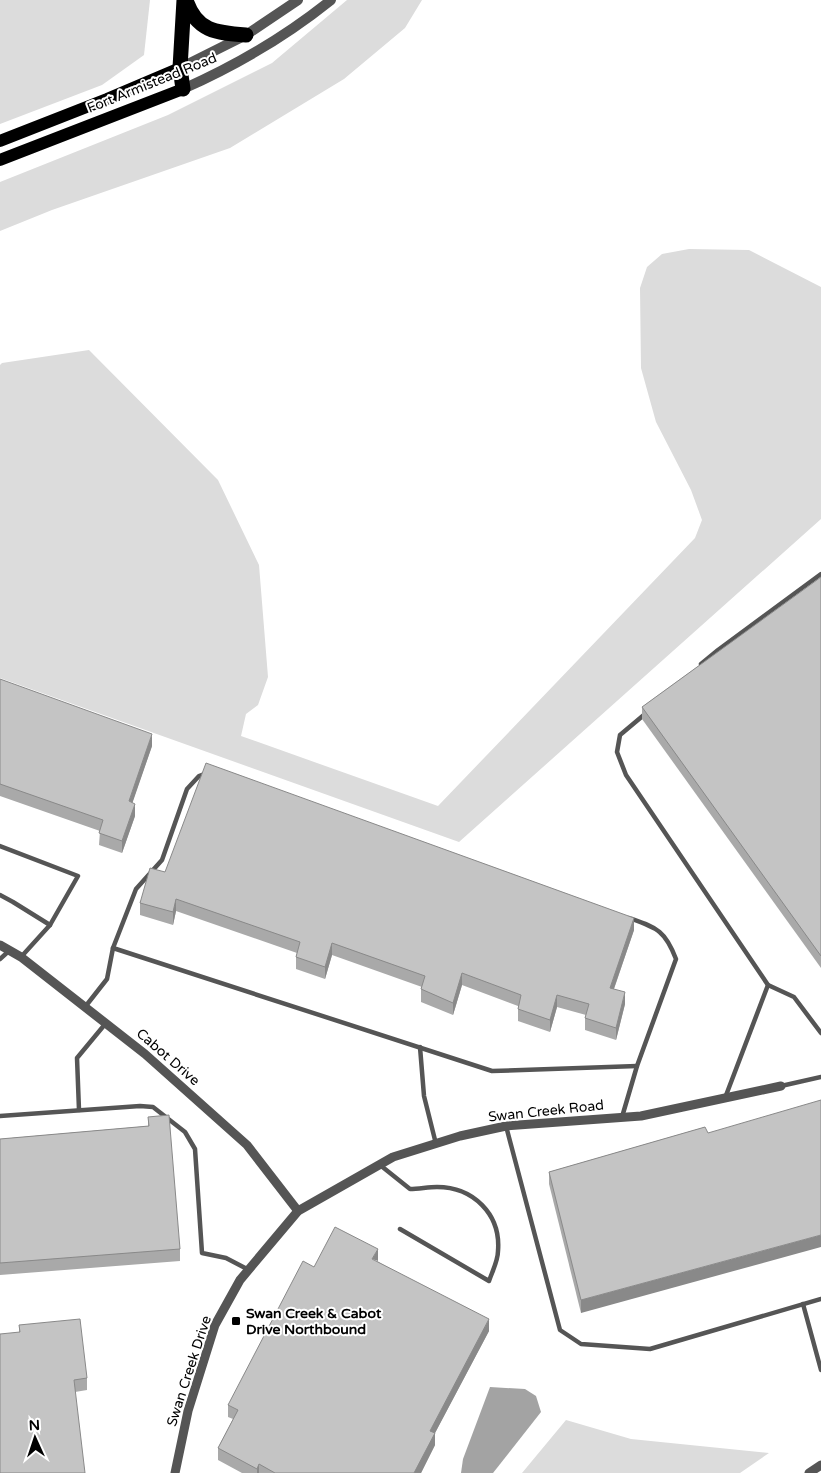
<svg xmlns="http://www.w3.org/2000/svg" width="821" height="1473" viewBox="0 0 821 1473" font-family="'Varela Round',sans-serif">
<style>
.green{fill:#dcdcdc}
.water{fill:#a3a3a3}
.lines{fill:none;stroke-linecap:round;stroke-linejoin:round}
.service{stroke:#555;stroke-width:4.5}
.minor{stroke:#555;stroke-width:9}
.tertiary{stroke:#555;stroke-width:10}
.primary{stroke:#000;stroke-width:12}
.motorway{stroke:#000;stroke-width:15}
.wall{fill:#a9a9a9}
.shaded-wall{fill:#898989}
.building{fill:#c4c4c4;stroke:#898989}
.poi-dot{fill:#000;stroke:#fff;stroke-width:2}
.labels{text-anchor:middle;dominant-baseline:central;stroke-width:4;stroke-linejoin:round;paint-order:stroke}
.street-label{font-size:14px;fill:#000;stroke:#fff}
.poi-label{font-size:14px;font-weight:bold;fill:#000;stroke:#fff;text-anchor:start}
</style>
<rect width="100%" height="100%" fill="#fff"/>
<g class="green">
<polygon points="0,0 150,0 144,55 102,85 0,124"/>
<polygon points="347,0 422,0 405,28 344,79 230,148 52,210 0,231 0,182 168,115 272,63"/>
<polygon points="689,249 749,250 821,287 821,519 459,842 0,678 0,365 2,363 89,350 218,480 259,565 268,677 258,705 246,714 241,736 438,806 695,538 702,520 691,490 656,422 641,368 640,288 647,267 662,254"/>
<polygon points="566,1420 631,1439 769,1453 740,1473 522,1473"/>
</g>
<polygon class="water" points="490,1387 525,1389 536,1396 541,1412 493,1473 461,1473 463,1459"/>
<g class="lines">
<g class="service">
<polyline points="701,664 718,650 821,574"/>
<polyline points="645,714 620,735 617,752 626,775 768,985 725,1098"/>
<polyline points="0,846 78,876 50,925 21,957"/>
<polyline points="0,895 13,902 50,925"/>
<polyline points="113,948 492,1071 637,1066"/>
<polyline points="0,959 10,950"/>
<polyline points="768,985 794,997 821,1033"/>
<polyline points="85,1007 107,979 113,948 136,889 162,860 187,789 199,776 207,773"/>
<polyline points="420,1047 424,1096 436,1144"/>
<polyline points="781,1086 821,1077"/>
<polyline points="79,1110 77,1058 106,1023"/>
<polyline points="0,1116 140,1106 153,1107 185,1132 195,1149 202,1253 226,1258 249,1270"/>
<path d="M622,1117L637,1066L676,959C665,930 657,928 629,918"/>
<polyline points="506,1126 560,1330 581,1344 650,1349 821,1299"/>
<path d="M380,1165L410,1189C419,1189 428,1187 437,1187C473,1187 501,1214 498,1251C498,1261 492,1272 489,1281L400,1229"/>
<polyline points="803,1304 821,1370"/>
</g>
<g class="minor">
<polyline points="0,945 21,957 145,1054 247,1145 298,1211"/>
<polyline points="175,1473 188,1411 215,1325 240,1280 298,1211 393,1157 460,1136 506,1126 641,1116 781,1086"/>
<polyline points="809,1473 821,1465"/>
</g>
<g class="tertiary">
<polyline points="180,68 246,35 298,0"/>
<path d="M183,89C237,65 285,37 331,0"/>
</g>
<g class="primary">
<polyline points="0,141 107,99 180,68"/>
<polyline points="0,160 183,89"/>
</g>
<g class="motorway">
<path d="M186,0C196,31 216,33 246,35"/>
<polyline points="183,89 180,68 184,0"/>
</g>
</g>
<g class="wall">
<polygon points="821,577 821,968 642,719 642,707"/>
<polygon points="0,679 152,746 132,803 135,816 122,853 99,845 100,831 0,796"/>
<polygon points="165,872 634,930 614,989 625,1004 616,1040 585,1030 585,1018 586,1015 557,1007 550,1032 518,1021 518,1006 462,985 453,1015 421,1002 421,989 422,987 332,955 325,979 296,969 296,957 297,953 176,911 173,925 140,915 140,903"/>
<polygon points="148,1117 180,1249 180,1261 0,1275 0,1139 148,1126"/>
<polygon points="705,1127 581,1313 549,1184 549,1172"/>
<polygon points="377,1261 489,1331 435,1433 435,1445 421,1473 242,1473 218,1460 218,1448 233,1419 228,1417 228,1405"/>
<polygon points="19,1325 87,1378 87,1390 75,1392 19,1332"/>
</g>
<g class="shaded-wall">
<polygon points="152,734 152,746 129,813 129,801"/>
<polygon points="135,804 135,816 122,853 122,841"/>
<polygon points="176,899 176,911 173,925 173,912"/>
<polygon points="634,918 634,930 610,1000 610,988"/>
<polygon points="332,943 332,955 325,979 325,967"/>
<polygon points="462,973 462,985 453,1015 453,1003"/>
<polygon points="625,992 625,1004 616,1040 616,1028"/>
<polygon points="557,995 557,1007 550,1032 550,1020"/>
<polygon points="821,1235 821,1247 581,1313 581,1300"/>
<polygon points="378,1249 378,1261 372,1259"/>
<polygon points="489,1319 489,1331 435,1433 435,1445 421,1473 414,1473 430,1431"/>
<polygon points="259,1464 259,1473 257,1473 257,1469"/>
</g>
<g class="building">
<polygon points="821,577 821,956 642,707"/>
<polygon points="0,679 152,734 129,801 135,804 122,841 99,833 103,820 0,784"/>
<polygon points="206,763 634,918 610,988 625,992 616,1028 585,1018 589,1004 557,995 550,1020 518,1009 521,995 462,973 453,1003 421,989 425,976 332,943 325,967 296,957 300,942 176,899 173,912 140,903 150,868 165,872"/>
<polygon points="821,1100 821,1235 581,1300 549,1172 705,1127 708,1133"/>
<polygon points="169,1115 180,1249 0,1263 0,1139 149,1126 148,1117"/>
<polygon points="335,1227 378,1249 372,1259 489,1319 430,1431 435,1433 414,1473 275,1473 259,1464 257,1469 218,1448 238,1410 228,1405 303,1261 314,1267"/>
<polygon points="80,1319 87,1378 74,1380 85,1473 0,1473 0,1334 20,1332 19,1325"/>
</g>
<rect class="poi-dot" x="231" y="1316" width="10" height="10" rx="2.5"/>
<g class="labels">
<g class="street-label">
<text transform="translate(152 83) rotate(-22)">Fort Armistead Road</text>
<text transform="translate(168 1057) rotate(41)">Cabot Drive</text>
<text transform="translate(546 1111) rotate(-6)">Swan Creek Road</text>
<text transform="translate(189 1371) rotate(-72)">Swan Creek Drive</text>
</g>
<g class="poi-label">
<text x="246" y="1313">Swan Creek &amp; Cabot<tspan x="246" dy="16">Drive Northbound</tspan></text>
</g>
</g>
<g transform="translate(35 1438) rotate(357)" stroke="#ffffff" stroke-width="4" paint-order="stroke">
<path d="M0-4L9 19L0 12L-9 19Z" fill="#000000"/>
<text y="-8" font-size="14" font-weight="bold" text-anchor="middle" fill="#000000">N</text>
</g>
</svg>
